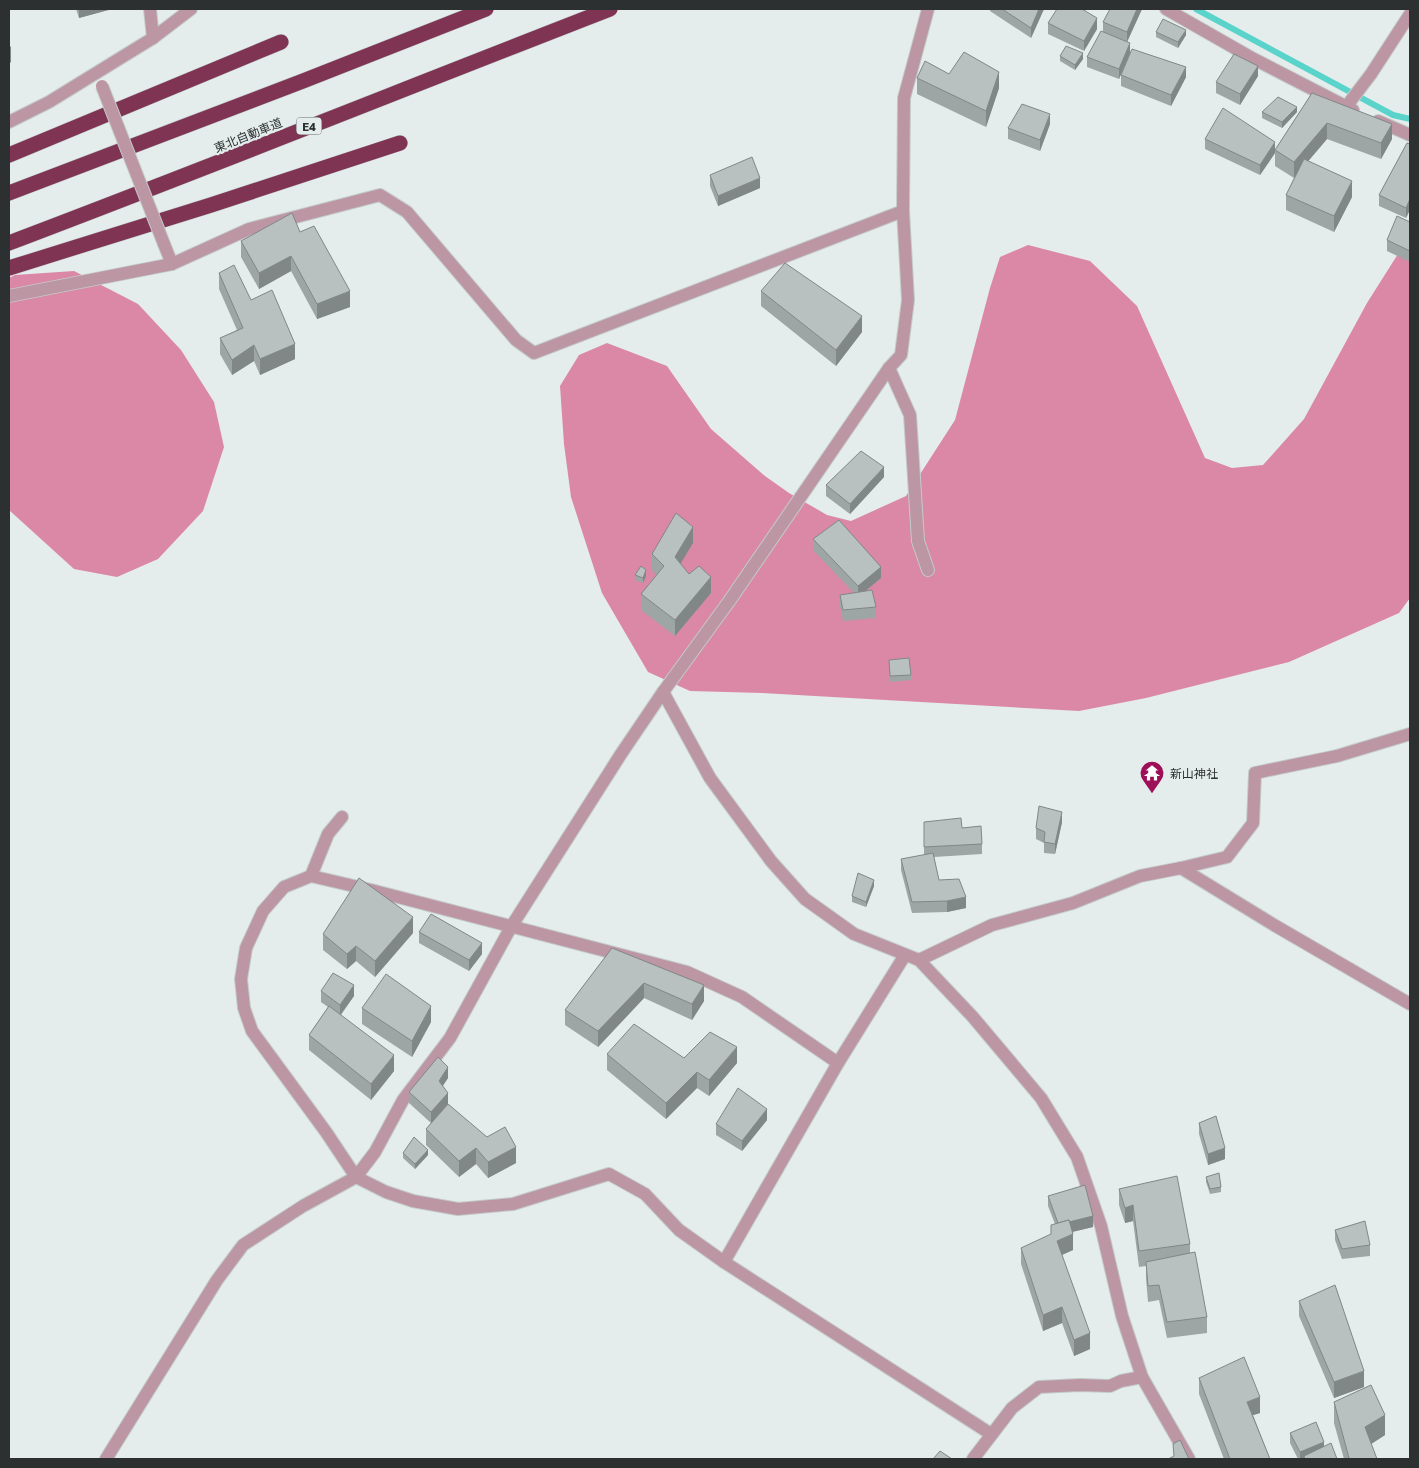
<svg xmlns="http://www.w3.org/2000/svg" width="1419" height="1468" viewBox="0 0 1419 1468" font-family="'Golos Text','Noto Sans JP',sans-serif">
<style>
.forest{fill:#db87a6}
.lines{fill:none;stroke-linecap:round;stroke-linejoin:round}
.stream{stroke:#5ad3ca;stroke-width:6}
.minor-casing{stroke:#c3cbca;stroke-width:14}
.highway-casing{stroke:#c3cbca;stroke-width:16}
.minor{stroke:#bd96a3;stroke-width:12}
.highway{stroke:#7f3453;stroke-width:15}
.minor-bridge-casing{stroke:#c3cbca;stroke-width:14;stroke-linecap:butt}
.minor-bridge{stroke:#bd96a3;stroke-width:12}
.wall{fill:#9ea6a5}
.shaded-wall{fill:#818786}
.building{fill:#b8c1c0;stroke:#818786}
.labels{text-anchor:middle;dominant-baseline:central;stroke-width:4.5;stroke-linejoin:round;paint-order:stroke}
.shield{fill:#e4edec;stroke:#646968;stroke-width:1}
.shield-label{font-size:11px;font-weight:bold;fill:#2d3030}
.street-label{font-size:12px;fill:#2d3030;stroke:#e4edec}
.poi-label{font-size:12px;fill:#2d3030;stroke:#e4edec;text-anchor:start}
</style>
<rect width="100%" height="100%" fill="#e4edec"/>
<g class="forest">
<polygon points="1410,235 1410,598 1399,613 1289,662 1146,698 1079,711 762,693 690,691 648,672 602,593 571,497 564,444 560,386 579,355 607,343 667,366 711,429 765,476 789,493 827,515 851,521 906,496 955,420 990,288 1000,257 1028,245 1090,261 1137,306 1205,458 1232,468 1263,465 1304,419 1367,303"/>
<polygon points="74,271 138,304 181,350 214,402 224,447 203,511 158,559 117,577 74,569 9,510 9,278 15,275"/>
</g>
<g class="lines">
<polyline class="stream" points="1196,9 1393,115 1410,119"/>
<defs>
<g id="minor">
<polyline points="150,9 153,38"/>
<polyline points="1166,9 1252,58 1353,110"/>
<polyline points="1346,107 1371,74 1410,14"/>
<polyline points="1378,121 1410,135"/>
<polyline points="9,122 49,102 153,38 191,9"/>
<polyline points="164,244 172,264"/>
<polyline points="9,296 172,264 249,229 380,195 407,212 516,340 534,353 903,211"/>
<polyline points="889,368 910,415 918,541 928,570"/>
<polyline points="663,692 710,778 771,861 805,899 854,934 919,960 972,1016 1041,1098 1077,1157 1101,1226 1122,1316 1142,1377 1189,1459"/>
<polyline points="1181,868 1227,857 1253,823 1255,773 1337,756 1410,734"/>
<polyline points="311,876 328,834 342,817"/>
<polyline points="919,960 992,925 1073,903 1140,876 1181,868 1274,925 1410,1004"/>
<polyline points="838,1063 742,997 687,972 371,890 311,876 284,887 263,911 246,948 241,979 244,1008 252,1031 326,1132 356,1177 386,1192 413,1201 458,1209 513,1204 609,1174 645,1194 679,1230 724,1262 991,1434"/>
<polyline points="724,1262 838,1063 905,955"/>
<polyline points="106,1459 217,1280 243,1245 303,1206 356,1177 375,1152 403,1100 450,1038 511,927 621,754 663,692 730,600 889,368 901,355 908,300 903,211 904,98 928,9"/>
<polyline points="973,1459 1012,1408 1039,1387 1080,1385 1110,1386 1121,1381 1142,1377"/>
</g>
<g id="highway">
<polyline points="9,155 281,42"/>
<polyline points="9,193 303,81 486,9"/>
<path d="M9,243C210,167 409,87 610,9"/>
<polyline points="9,268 211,205 400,143"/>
</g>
</defs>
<use href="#minor" class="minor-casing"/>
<use href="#highway" class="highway-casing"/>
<use href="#minor" class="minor"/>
<use href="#highway" class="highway"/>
<defs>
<polyline id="minor-bridge" points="102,86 164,244"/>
</defs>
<use href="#minor-bridge" class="minor-bridge-casing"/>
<use href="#minor-bridge" class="minor-bridge"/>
</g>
<g class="wall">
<polygon points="76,9 112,9 79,18"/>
<polygon points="990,9 1044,9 1031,38 990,11"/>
<polygon points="1142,9 1127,42 1130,53 1119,79 1087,67 1087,57 1103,32 1103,22"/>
<polygon points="1048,23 1097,29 1084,51 1048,34"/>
<polygon points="1156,32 1186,35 1178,48 1156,37"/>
<polygon points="1060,56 1083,59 1075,70 1060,61"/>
<polygon points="949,74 999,88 986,127 917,94 917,78"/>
<polygon points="1121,75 1186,77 1171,106 1121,86"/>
<polygon points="1258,76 1240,105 1216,93 1216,82"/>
<polygon points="1312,93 1392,139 1381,159 1327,139 1308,161 1352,197 1334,232 1286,210 1286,195 1294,178 1275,166 1275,153 1260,175 1205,149 1205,139 1275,150"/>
<polygon points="1262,112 1297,112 1282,128 1262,118"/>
<polygon points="1050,124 1040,151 1008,139 1008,128"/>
<polygon points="1407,143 1406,218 1379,206 1379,195"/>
<polygon points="710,175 760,188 718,206 710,186"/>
<polygon points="1410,222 1410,262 1387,251 1387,240"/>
<polygon points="300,232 350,307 317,319 291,271 259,289 241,257 241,241"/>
<polygon points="219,273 251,300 295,359 260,375 254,361 232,375 220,354 220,338 237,330 219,289"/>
<polygon points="761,291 862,332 836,366 761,306"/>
<polygon points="884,477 850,514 826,496 826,485"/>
<polygon points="813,539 881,578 864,592 876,607 876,618 843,621 840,606 840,595 854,593 813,550"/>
<polygon points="693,543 680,564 689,574 711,593 675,636 641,610 641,594 656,575 652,570 652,554"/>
<polygon points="635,575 646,576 643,583 635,580"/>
<polygon points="889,660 911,675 911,680 890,682"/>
<polygon points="924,822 962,828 982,844 982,854 934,857 939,880 966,908 947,912 912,913 901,870 901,859 924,855"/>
<polygon points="1062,822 1055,854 1044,853 1044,843 1036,839 1036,828"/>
<polygon points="874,886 866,907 852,902 852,896"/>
<polygon points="419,932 482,954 469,971 419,943"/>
<polygon points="413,933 375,977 356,961 347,969 323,950 323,934"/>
<polygon points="612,948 704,1001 692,1020 644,998 598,1047 565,1025 565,1010"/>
<polygon points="321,991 354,996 341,1015 394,1071 371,1100 309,1050 309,1035 328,1007 321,1002"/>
<polygon points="362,1008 431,1022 412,1057 362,1024"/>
<polygon points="607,1054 684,1058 737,1063 709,1096 697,1088 666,1119 607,1070"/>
<polygon points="448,1078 443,1086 448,1104 516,1163 488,1178 476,1164 459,1177 426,1145 426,1129 441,1111 431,1123 409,1103 409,1092"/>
<polygon points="767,1120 742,1151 716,1135 716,1124"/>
<polygon points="1199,1123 1225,1159 1208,1165 1199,1134"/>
<polygon points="403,1153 428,1155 415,1169 403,1158"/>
<polygon points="1206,1177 1221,1187 1221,1192 1210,1194 1206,1182"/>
<polygon points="1119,1189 1190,1244 1190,1254 1207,1317 1207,1333 1167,1338 1159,1300 1148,1302 1146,1278 1146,1266 1139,1267 1133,1221 1125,1223 1119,1205"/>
<polygon points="1048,1196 1093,1227 1072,1232 1073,1250 1062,1255 1090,1349 1074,1356 1062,1323 1043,1331 1021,1264 1021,1248 1051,1235 1055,1224 1048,1206"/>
<polygon points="1335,1230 1370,1245 1370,1256 1342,1259 1335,1240"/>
<polygon points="1299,1301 1364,1387 1334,1398 1299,1316"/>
<polygon points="1199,1378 1260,1413 1253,1415 1270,1459 1224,1459 1199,1394"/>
<polygon points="1334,1402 1385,1435 1371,1444 1377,1459 1344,1459 1334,1423"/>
<polygon points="1290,1433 1324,1447 1337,1459 1298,1459 1290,1443"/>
</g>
<g class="shaded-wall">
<polygon points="79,9 112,9 79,18"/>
<polygon points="1039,9 1044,9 1031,38 1031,28"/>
<polygon points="1137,9 1142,9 1127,42 1127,32"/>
<polygon points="1097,18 1097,29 1084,51 1084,41"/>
<polygon points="1186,30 1186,35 1178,48 1178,42"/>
<polygon points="1130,43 1130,53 1119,79 1119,69"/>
<polygon points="11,46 11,62 9,64 9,48"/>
<polygon points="1083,53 1083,59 1075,70 1075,65"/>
<polygon points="1258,66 1258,76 1240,105 1240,94"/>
<polygon points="1186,67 1186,77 1171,106 1171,95"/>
<polygon points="999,72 999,88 986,127 986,111"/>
<polygon points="1297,107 1297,112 1282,128 1282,122"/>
<polygon points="1050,114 1050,124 1040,151 1040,140"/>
<polygon points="1327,123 1327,139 1294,178 1294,162"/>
<polygon points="1392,124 1392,139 1381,159 1381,143"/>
<polygon points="1275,142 1275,153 1260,175 1260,165"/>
<polygon points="760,178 760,188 718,206 718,196"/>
<polygon points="1352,181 1352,197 1334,232 1334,216"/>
<polygon points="1410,199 1410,210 1406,218 1406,208"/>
<polygon points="291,256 291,271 259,289 259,273"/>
<polygon points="350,291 350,307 317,319 317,304"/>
<polygon points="862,316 862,332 836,366 836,350"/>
<polygon points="295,344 295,359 260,375 260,359"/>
<polygon points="254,345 254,361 232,375 232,360"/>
<polygon points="884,467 884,477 850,514 850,504"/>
<polygon points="693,527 693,543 675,573 675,557"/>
<polygon points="881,567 881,578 858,597 858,586"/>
<polygon points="646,570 646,576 643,583 643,578"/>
<polygon points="711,577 711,593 675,636 675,620"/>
<polygon points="1062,812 1062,822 1055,854 1055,844"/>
<polygon points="874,880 874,886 866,907 866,902"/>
<polygon points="966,897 966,908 947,912 947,901"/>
<polygon points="413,917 413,933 375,977 375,961"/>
<polygon points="482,943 482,954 469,971 469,960"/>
<polygon points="356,946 356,961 347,969 347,954"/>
<polygon points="644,983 644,998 598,1047 598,1031"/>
<polygon points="354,985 354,996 340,1015 340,1005"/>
<polygon points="704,985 704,1001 692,1020 692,1004"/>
<polygon points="431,1006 431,1022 412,1057 412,1041"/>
<polygon points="737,1047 737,1063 709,1096 709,1080"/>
<polygon points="394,1055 394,1071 371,1100 371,1084"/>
<polygon points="448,1067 448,1078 439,1091 439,1081"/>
<polygon points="697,1072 697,1088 666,1119 666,1103"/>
<polygon points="448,1093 448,1104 431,1123 431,1112"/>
<polygon points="767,1109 767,1120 742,1151 742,1141"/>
<polygon points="516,1147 516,1163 488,1178 488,1162"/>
<polygon points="476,1148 476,1164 459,1177 459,1161"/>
<polygon points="1225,1148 1225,1159 1208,1165 1208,1154"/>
<polygon points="428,1150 428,1155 415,1169 415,1164"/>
<polygon points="1133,1205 1133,1221 1125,1223 1125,1208"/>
<polygon points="1093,1216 1093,1227 1059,1235 1059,1224"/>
<polygon points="1073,1234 1073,1250 1057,1257 1057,1241"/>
<polygon points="1062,1307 1062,1323 1043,1331 1043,1315"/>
<polygon points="1090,1333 1090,1349 1074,1356 1074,1340"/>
<polygon points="1364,1371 1364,1387 1334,1398 1334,1382"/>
<polygon points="1260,1397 1260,1413 1247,1417 1247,1402"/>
<polygon points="1385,1415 1385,1435 1365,1448 1365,1427"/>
<polygon points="1324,1442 1324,1453 1304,1456 1304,1459 1300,1459 1300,1452"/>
</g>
<g class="building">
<polygon points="1002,9 1039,9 1031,28"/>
<polygon points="1057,9 1082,9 1097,18 1084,41 1048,23"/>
<polygon points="1110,9 1137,9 1127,32 1103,22"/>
<polygon points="1163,19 1186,30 1178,42 1156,32"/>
<polygon points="1101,31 1130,43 1119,69 1087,57"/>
<polygon points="1066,46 1083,53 1075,65 1060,56"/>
<polygon points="1132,49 1186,67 1171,95 1121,75"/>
<polygon points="964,52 999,72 986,111 917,78 925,61 949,74"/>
<polygon points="1234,54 1258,66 1240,94 1216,82"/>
<polygon points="1312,93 1392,124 1381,143 1327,123 1294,162 1275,150"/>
<polygon points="1278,97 1297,107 1282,122 1262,112"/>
<polygon points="1022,104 1050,114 1040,140 1008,128"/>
<polygon points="1223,108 1275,142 1260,165 1205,139"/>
<polygon points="1407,143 1410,144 1410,199 1406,208 1379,195"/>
<polygon points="752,157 760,178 718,196 710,175"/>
<polygon points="1304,159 1352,181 1334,216 1286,195"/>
<polygon points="292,213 300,232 314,226 350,291 317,304 291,256 259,273 241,241"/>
<polygon points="1397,216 1410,222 1410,251 1387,240"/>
<polygon points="785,263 862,316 836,350 761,291"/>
<polygon points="234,265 251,300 272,290 295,344 260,359 254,345 232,360 220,338 243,328 219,273"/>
<polygon points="861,451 884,467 850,504 826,485"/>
<polygon points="676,513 693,527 675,557 689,574 699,566 711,577 675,620 641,594 664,566 652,554"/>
<polygon points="839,520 881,567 858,586 813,539"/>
<polygon points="641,566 646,570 643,578 635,575"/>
<polygon points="872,590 876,607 843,610 840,595"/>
<polygon points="909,658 911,675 890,676 889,660"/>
<polygon points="1039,806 1062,812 1055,844 1044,842 1045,832 1036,828"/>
<polygon points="961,818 962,828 981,826 982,844 924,847 924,822"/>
<polygon points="933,853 939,880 959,879 966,897 947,901 912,902 901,859"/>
<polygon points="858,873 874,880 866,902 852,896"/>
<polygon points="359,878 413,917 375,961 356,946 347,954 323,934"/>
<polygon points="431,914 482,943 469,960 419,932"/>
<polygon points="612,948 704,985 692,1004 644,983 598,1031 565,1010"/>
<polygon points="333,973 354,985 340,1005 321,991"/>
<polygon points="386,974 431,1006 412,1041 362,1008"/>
<polygon points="329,1006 394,1055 371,1084 309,1035"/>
<polygon points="634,1024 684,1058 710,1032 737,1047 709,1080 697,1072 666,1103 607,1054"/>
<polygon points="438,1057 448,1067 439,1081 448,1093 431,1112 409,1092"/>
<polygon points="738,1088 767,1109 742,1141 716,1124"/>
<polygon points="448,1104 487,1137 505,1127 516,1147 488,1162 476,1148 459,1161 426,1129"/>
<polygon points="1216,1116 1225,1148 1208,1154 1199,1123"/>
<polygon points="414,1137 428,1150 415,1164 403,1153"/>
<polygon points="1219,1173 1221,1187 1210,1189 1206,1177"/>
<polygon points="1177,1176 1190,1244 1139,1251 1133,1205 1125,1208 1119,1189"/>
<polygon points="1085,1185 1093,1216 1069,1222 1069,1220 1058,1223 1048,1196"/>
<polygon points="1069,1220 1073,1234 1057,1241 1090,1333 1074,1340 1062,1307 1043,1315 1021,1248 1051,1234 1051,1225"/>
<polygon points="1365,1221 1370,1245 1342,1249 1335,1230"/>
<polygon points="1195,1252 1207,1317 1167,1322 1159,1285 1148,1286 1146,1262"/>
<polygon points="1335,1285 1364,1371 1334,1382 1299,1301"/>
<polygon points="1244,1357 1260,1397 1247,1402 1270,1459 1230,1459 1199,1378"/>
<polygon points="1371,1385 1385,1415 1365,1427 1377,1459 1346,1459 1349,1458 1334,1402"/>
<polygon points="1316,1422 1324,1442 1300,1452 1290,1433"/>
<polygon points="1180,1440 1189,1459 1168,1459 1174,1456 1173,1444"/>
<polygon points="1331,1443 1337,1459 1305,1459 1304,1456"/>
<polygon points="940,1451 952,1459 933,1459"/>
</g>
<defs>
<symbol id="temple-pin" viewBox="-11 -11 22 30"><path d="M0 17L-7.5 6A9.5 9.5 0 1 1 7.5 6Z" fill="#9e0f5a" stroke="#e4edec"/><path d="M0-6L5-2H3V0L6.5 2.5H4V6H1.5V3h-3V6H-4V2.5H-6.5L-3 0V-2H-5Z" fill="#fff"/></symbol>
</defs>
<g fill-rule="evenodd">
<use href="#temple-pin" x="1138" y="759" width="28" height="38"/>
</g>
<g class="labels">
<rect class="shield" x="296.5" y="117.5" width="25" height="17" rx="4"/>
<g class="shield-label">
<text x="309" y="126">E4</text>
</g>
<g class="street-label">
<text transform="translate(248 135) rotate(-22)">東北自動車道</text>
</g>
<g class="poi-label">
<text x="1170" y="773">新山神社</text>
</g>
</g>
<rect width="1419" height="1468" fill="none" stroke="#2d3030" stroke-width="20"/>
</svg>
